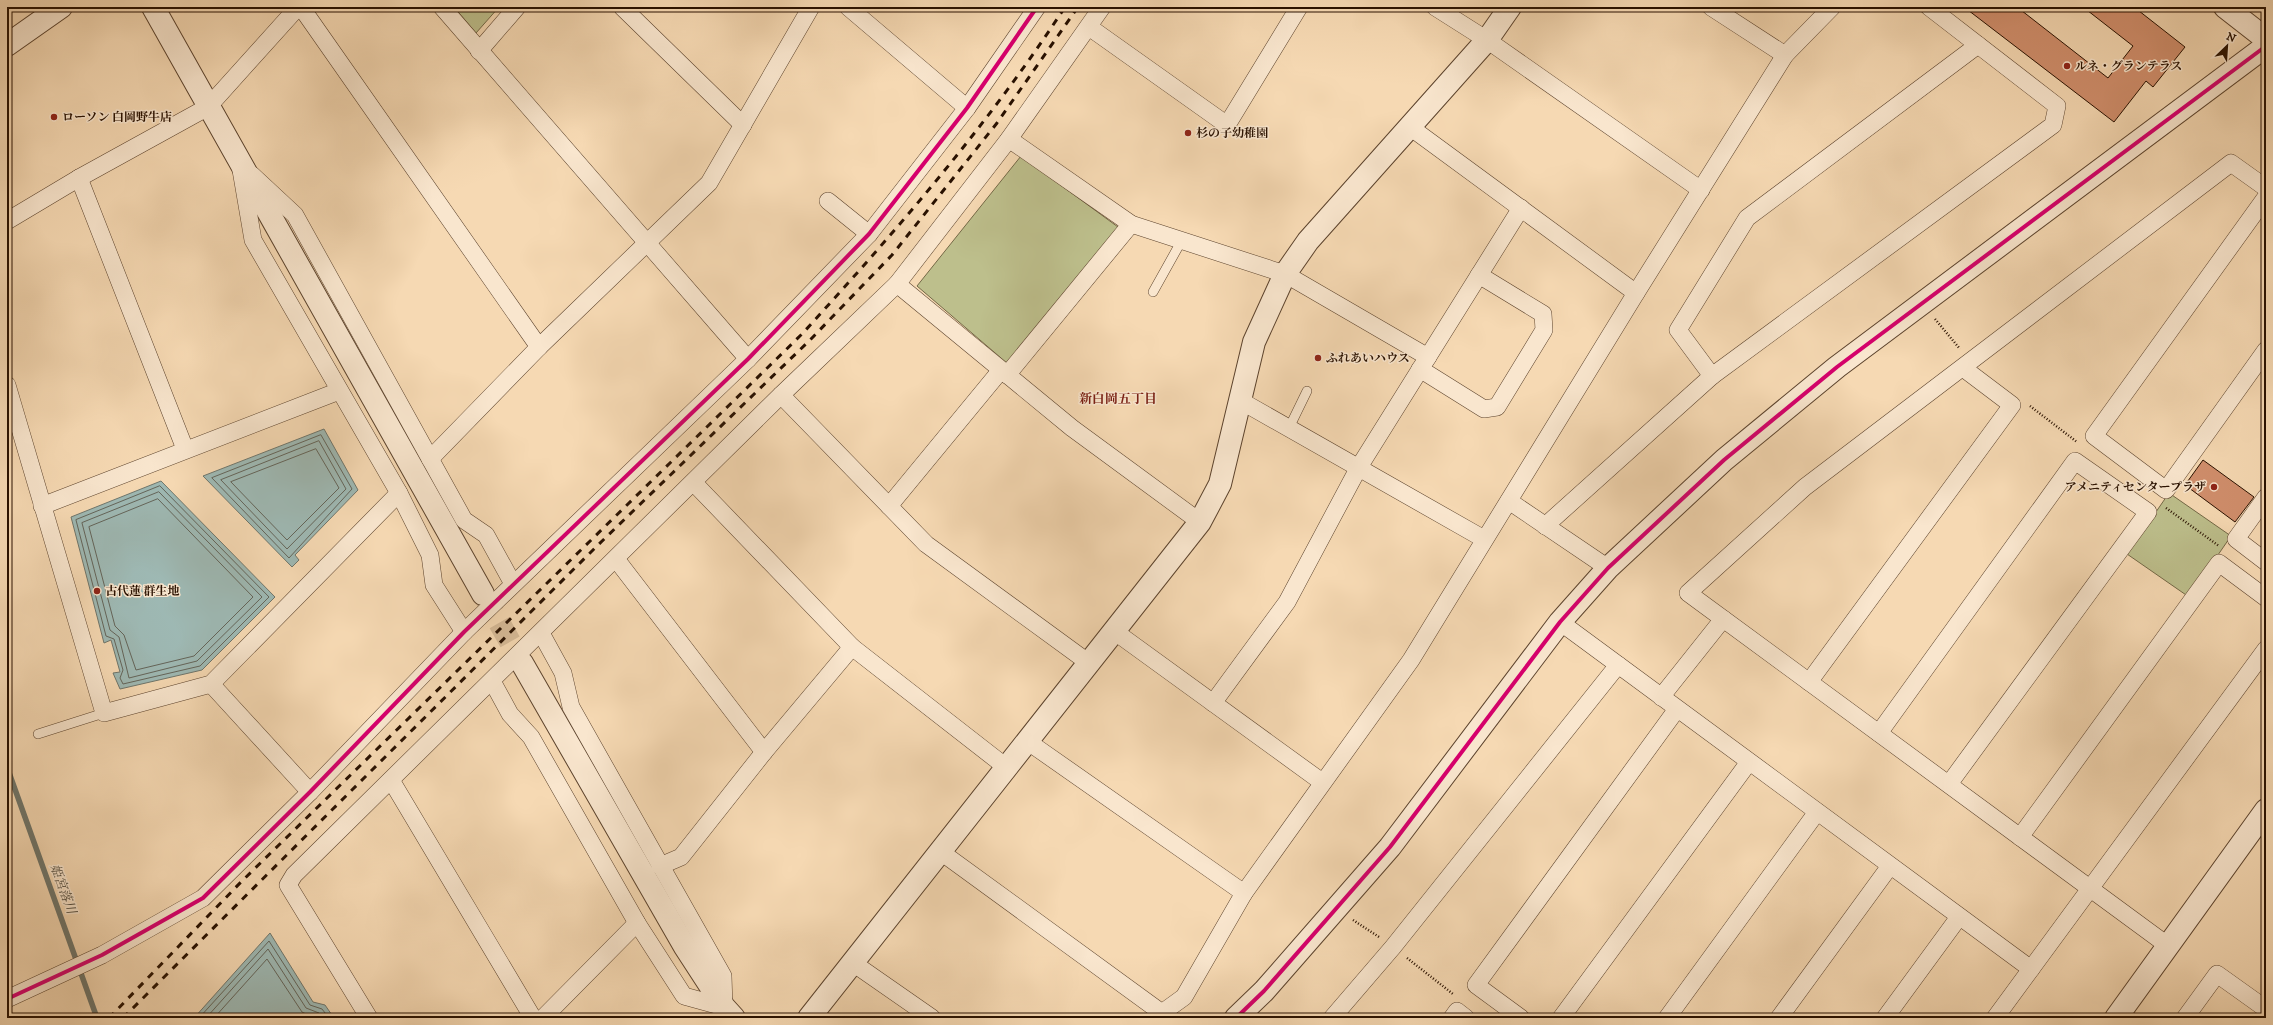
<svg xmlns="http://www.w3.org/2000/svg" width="2273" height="1025" viewBox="0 0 2273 1025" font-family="'IM FELL DW Pica','Noto Serif JP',serif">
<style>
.green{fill:#bdbf8c;stroke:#736846}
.water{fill:#9eb9b4;stroke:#6f766c}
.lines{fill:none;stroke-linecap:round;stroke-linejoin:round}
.shore{stroke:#64655a;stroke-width:1}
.stream{stroke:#6f766c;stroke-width:5.5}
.building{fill:#d18f6d;stroke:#291100}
.tertiary-tunnel{stroke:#d7bb98;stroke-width:22;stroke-dasharray:22 11;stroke-linecap:butt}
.service-casing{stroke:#5c432d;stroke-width:10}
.minor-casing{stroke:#5c432d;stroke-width:18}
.tertiary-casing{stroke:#5c432d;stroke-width:24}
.path{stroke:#291100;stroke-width:2.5;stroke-dasharray:1 2;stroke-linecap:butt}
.service{stroke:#f9e6ce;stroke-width:9}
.minor{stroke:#f9e6ce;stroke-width:17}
.tertiary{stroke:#f9e6ce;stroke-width:22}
.rail{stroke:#291100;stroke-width:3;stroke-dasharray:7 7;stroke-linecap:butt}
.cycleway-casing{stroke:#f9e6ce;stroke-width:6}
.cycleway{stroke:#d6006c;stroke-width:4}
.poi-dot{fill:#8f2418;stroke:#f9e6ce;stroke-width:1.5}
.labels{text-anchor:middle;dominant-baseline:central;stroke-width:3;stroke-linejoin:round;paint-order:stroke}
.poi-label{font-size:12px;font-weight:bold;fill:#291100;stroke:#f9e6ce;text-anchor:start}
.neighbourhood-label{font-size:13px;font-weight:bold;fill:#7a1f14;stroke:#f9e6ce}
.water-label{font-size:13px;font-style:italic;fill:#524c3f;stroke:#f9e6ce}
</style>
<rect width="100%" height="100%" fill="#f6d9b3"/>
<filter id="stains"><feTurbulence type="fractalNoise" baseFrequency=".005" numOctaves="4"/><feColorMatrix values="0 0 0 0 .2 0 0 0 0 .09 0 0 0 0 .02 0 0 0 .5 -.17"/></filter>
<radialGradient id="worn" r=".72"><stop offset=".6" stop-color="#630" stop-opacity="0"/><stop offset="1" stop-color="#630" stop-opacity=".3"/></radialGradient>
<g class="green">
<polygon points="454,7 499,7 476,33"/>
<polygon points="1021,156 1118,227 1008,364 917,286"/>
<polygon points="2169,493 2231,536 2189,597 2127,554"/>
</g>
<g class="water">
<polygon points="324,429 358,490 295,555 299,560 292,567 203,476"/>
<polygon points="161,481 275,597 202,670 120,689 113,673 120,672 111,640 104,643 71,517"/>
<polygon points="270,933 313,1002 325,1005 334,1018 194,1018"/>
</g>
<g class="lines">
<g class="shore">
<polygon points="321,435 352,489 289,558 212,478"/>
<polygon points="319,441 346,489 287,549 221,480"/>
<polygon points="316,449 339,488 287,540 231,482"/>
<polygon points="160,486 269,597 200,666 123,684 120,678 123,670 114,639 106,636 76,520"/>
<polygon points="159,492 262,597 197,661 129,678 119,637 110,630 82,523"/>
<polygon points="158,499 253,597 194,656 136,670 124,635 115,626 89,527"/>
<polyline points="199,1018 269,941 310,1005 322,1009 329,1018"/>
<polyline points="206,1018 268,949 306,1008 319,1013 323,1018"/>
<polyline points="214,1018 267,959 302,1012 314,1018"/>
</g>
<polyline class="stream" points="7,767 97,1018"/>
</g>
<g class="building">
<polygon points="1964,7 2017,7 2108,78 2133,46 2083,7 2134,7 2185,47 2153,87 2146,81 2114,122"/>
<polygon points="2203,460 2254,497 2235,522 2185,485"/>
</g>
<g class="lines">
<polyline class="tertiary-tunnel" points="483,594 522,663"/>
<defs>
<g id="service">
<polyline points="1153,292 1182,240"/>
<polyline points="1289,428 1307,391"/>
<polyline points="38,734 104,713"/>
</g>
<g id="minor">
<polyline points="301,7 539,347"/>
<polyline points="442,7 748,359"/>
<polyline points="622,7 743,125"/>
<polyline points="848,7 967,108"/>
<polyline points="1435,7 1487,40 1701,190"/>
<polyline points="1711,7 1785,55"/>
<polyline points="1089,27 1227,125 1299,7"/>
<polyline points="479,51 517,7"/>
<polyline points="1410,127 1636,293"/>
<polyline points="1009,139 1131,224 1285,274 1428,357"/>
<polyline points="241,170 253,240 399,493 430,555 434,585 464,632"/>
<polyline points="252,175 295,215 464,520 486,535 513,584"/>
<polyline points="79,178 185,449"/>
<polyline points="2266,197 2094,436 2166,490 2266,350"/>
<polyline points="828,201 869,234"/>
<polyline points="7,221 79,178 208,107 298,7"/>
<polyline points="897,284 1072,428 1200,522"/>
<polyline points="1420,369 1484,409 1497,407 1544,330 1543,314 1479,275"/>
<polyline points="1007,375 1131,224"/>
<polyline points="1712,376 2053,125 2057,106 1929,7"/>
<polyline points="7,385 104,713 211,684 399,493"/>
<polyline points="781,395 926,544 1089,663"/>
<polyline points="1241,401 1484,539"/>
<polyline points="430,459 539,347 709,183 811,7"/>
<polyline points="694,483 852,647 1006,767"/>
<polyline points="2266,497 2236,539 2266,562"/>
<polyline points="1509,501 1608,568"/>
<polyline points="42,506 339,391"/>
<polyline points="889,506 1001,370"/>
<polyline points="1545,526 1712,376 1678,330 1747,218 1978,45"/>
<polyline points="616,559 764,752"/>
<polyline points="1560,622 2031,969"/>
<polyline points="1114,631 1322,782"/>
<polyline points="492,681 510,714 531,737 637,923 684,996 724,1007 723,976 571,707 563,673 541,633"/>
<polyline points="1809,682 2012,405 1963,368"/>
<polyline points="211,684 310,792"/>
<polyline points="1661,697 1723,619"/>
<polyline points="1213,703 1287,602 1359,467 1521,208"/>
<polyline points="1879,733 2075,461 2148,512 1949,784"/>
<polyline points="1027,741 1244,893"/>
<polyline points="391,780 533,1018"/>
<polyline points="2020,837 2219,563 2266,598"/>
<polyline points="941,852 1162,1013"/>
<polyline points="660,866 681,857 764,752 852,647"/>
<polyline points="2167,945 1688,593 1805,487 2231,163 2266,188"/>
<polyline points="853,963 932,1018"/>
<polyline points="7,999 102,955 203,898 310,792 464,632 748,359 869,234 967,108 1037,7"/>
<polyline points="369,1018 288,885 294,875 781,395 897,284 1009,139 1102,7"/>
<polyline points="543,1018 637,923"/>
<polyline points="1155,1018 1184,997 1244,893 1411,660 1636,293 1785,55 1832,7"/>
<polyline points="1332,1018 1393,947 1618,665"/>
<polyline points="1452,1018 1457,1011 1466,1018"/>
<polyline points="1521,1018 1476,985 1677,709"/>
<polyline points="1561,1018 1749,762"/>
<polyline points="1667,1018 1817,812"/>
<polyline points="1779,1018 1890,866"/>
<polyline points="1885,1018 1959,917"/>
<polyline points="1995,1018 2266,649"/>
<polyline points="2185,1018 2217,974 2266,1009"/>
</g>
<g id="tertiary">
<polyline points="153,7 483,594"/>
<polyline points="2225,7 2266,39"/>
<polyline points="7,45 61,7"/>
<polyline points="522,663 685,947 724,1007 734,1018"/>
<polyline points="809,1018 1200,522 1220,484 1254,342 1285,274 1308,241 1487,40 1510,7"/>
<polyline points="1236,1018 1264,991 1390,847 1560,622 1608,568 1724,460 1837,367 2266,46"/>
<polyline points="2116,1018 2266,810"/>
</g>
</defs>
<use href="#service" class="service-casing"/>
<use href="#minor" class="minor-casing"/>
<use href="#tertiary" class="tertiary-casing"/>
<g class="path">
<polyline points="2264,7 2266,9"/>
<polyline points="1935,319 1960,349"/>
<polyline points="2030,406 2077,442"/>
<polyline points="2166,508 2219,546"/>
<polyline points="1353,920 1379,937"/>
<polyline points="1407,958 1453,994"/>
</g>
<use href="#service" class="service"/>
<use href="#minor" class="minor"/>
<use href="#tertiary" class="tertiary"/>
<g class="rail">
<path d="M109,1018L241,882L802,334C897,230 988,125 1065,7"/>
<polyline points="123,1018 599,544 810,340 892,255 997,123 1078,7"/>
</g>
<defs>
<g id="cycleway">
<polyline points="7,999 102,955 203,898 310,792 464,632 748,359 869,234 967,108 1037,7"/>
<polyline points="1236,1018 1264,991 1390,847 1560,622 1608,568 1724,460 1837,367 2266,46"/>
</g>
</defs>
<use href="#cycleway" class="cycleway-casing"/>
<use href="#cycleway" class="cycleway"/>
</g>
<g class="poi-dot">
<circle cx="2067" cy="66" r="4"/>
<circle cx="54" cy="117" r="4"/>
<circle cx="1188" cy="133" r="4"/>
<circle cx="1318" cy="358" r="4"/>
<circle cx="2214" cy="487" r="4"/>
<circle cx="97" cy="591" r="4"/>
</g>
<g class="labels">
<g class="poi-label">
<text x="2075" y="66">ルネ・グランテラス</text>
<text x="62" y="117">ローソン 白岡野牛店</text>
<text x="1196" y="133">杉の子幼稚園</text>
<text x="1326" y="358">ふれあいハウス</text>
<text x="2206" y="487" text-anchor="end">アメニティセンタープラザ</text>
<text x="105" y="591">古代蓮 群生地</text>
</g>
<g class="neighbourhood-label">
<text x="1118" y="399">新白岡五丁目</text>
</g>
<g class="water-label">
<text transform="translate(63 889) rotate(70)">姫宮落川</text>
</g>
</g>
<rect width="2273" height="1025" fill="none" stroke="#f6d9b3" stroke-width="24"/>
<rect x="8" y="8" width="2257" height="1009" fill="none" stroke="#291100" stroke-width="2"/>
<rect x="12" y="12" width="2249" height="1001" fill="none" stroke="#291100"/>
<g transform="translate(2227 46) rotate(25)" stroke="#f9e6ce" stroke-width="3" paint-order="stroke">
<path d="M0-3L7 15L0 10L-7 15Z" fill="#291100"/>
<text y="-6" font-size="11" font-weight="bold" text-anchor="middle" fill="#291100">N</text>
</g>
<rect width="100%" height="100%" filter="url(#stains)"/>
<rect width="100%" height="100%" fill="url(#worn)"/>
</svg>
